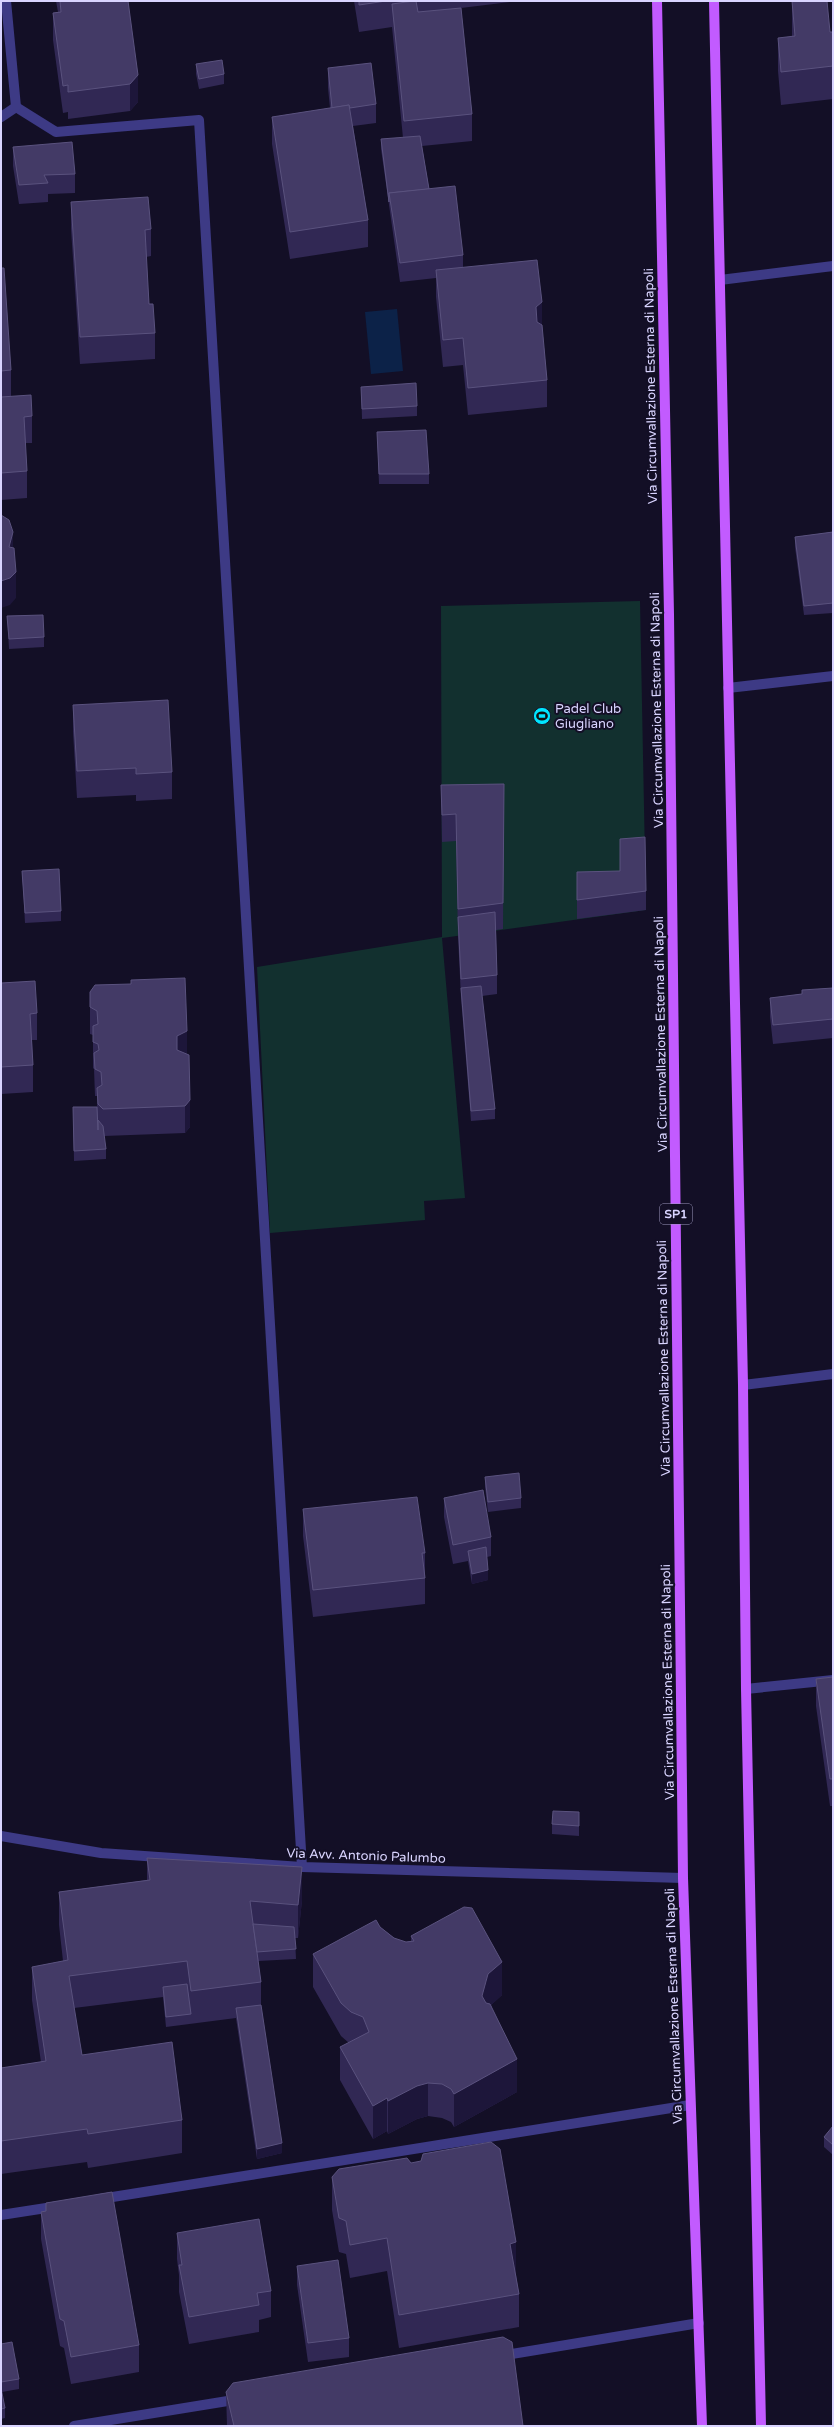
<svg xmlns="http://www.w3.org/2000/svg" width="834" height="2427" viewBox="0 0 834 2427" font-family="'Varela Round',sans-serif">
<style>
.green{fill:#12302f}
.water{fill:#0c2248}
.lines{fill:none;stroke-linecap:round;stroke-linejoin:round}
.minor{stroke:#3d3a85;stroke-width:10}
.major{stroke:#c25bff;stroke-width:10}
.wall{fill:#312854}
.shaded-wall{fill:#1d163a}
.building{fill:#433a66;stroke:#5a527e}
.labels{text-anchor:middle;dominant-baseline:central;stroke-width:4;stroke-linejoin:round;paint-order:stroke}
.shield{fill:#130f26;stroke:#9e99be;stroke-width:1}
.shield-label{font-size:12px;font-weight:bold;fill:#d9d4ff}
.street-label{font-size:13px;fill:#d9d4ff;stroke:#130f26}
.poi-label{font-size:13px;fill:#d9d4ff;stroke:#130f26;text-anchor:start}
</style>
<rect width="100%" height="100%" fill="#130f26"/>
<polygon class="green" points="640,601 646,910 442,938 465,1198 424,1201 425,1220 270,1233 257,967 442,937 441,606"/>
<polygon class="water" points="397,309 403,371 371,374 365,312"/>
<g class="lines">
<g class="minor">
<polyline points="16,107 56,132 199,120 302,1867"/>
<polyline points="1,117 16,107 6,1"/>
<polyline points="720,280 833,266"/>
<polyline points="728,688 833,676"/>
<polyline points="743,1385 833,1374"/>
<polyline points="746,1689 833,1680"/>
<polyline points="1,1836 101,1853 302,1867 683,1878"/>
<polyline points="100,2199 690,2105"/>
<polyline points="1,2215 59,2206"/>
<polyline points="500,2356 699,2323"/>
<polyline points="74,2426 240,2399"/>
</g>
<g class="major">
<polyline points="657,1 669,614 683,1878 702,2426"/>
<polyline points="714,1 743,1385 746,1689 761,2426"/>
</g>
</g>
<g class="wall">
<polygon points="56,1 128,1 138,102 130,111 68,119 68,112 63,113 53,40 53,13 58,12"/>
<polygon points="354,1 518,1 461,8 472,114 472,141 422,146 429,189 463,255 463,267 542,325 547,380 547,407 468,415 463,365 443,367 436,297 436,278 400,282 381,149 381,139 403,138 392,27 359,32"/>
<polygon points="792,1 830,32 833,32 833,99 781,105 778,71 778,38 792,37"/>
<polygon points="196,64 224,74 224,84 199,89 196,74"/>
<polygon points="328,68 376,104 376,123 353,126 368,220 368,247 290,259 272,144 272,117 330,108 328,88"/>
<polygon points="13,147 75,174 75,193 48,194 48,202 19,204 13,166"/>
<polygon points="71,202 151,229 151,256 146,257 149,304 155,333 155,359 80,364 71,229"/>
<polygon points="1,268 11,370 11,396 32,416 32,443 25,443 27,471 27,498 1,500"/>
<polygon points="361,387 417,406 417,416 362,419"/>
<polygon points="377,432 429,474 429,484 379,484"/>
<polygon points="833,532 833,613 804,615 795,547 795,537"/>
<polygon points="7,616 44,637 44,647 9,649"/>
<polygon points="73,705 172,772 172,799 136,801 136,795 77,798 73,732"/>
<polygon points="504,784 503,929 496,930 497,975 497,994 482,996 495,1109 495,1119 471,1121 461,998 458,936 456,841 442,842 441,785"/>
<polygon points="22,871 61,911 61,921 25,923"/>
<polygon points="577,872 646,891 646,910 577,919"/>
<polygon points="1,983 37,1013 37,1040 32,1040 33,1065 33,1092 1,1094"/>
<polygon points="833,988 833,1038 773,1044 770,1017 770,998 802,994"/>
<polygon points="90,992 187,1054 190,1127 185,1133 104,1136 106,1149 106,1159 74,1161 73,1107 97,1107 97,1096 95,1096 94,1069 93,1068 93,1035 90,1034"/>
<polygon points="485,1477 521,1498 521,1508 488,1512 485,1487"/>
<polygon points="444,1498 491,1537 491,1556 487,1557 488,1580 472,1584 468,1561 453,1564 444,1517"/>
<polygon points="303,1509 425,1553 425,1604 313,1617 303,1536"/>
<polygon points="833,1677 833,1806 830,1806 816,1706 816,1679"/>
<polygon points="579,1822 579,1836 552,1834 552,1824"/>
<polygon points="147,1858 302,1900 298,1938 295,1938 296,1959 258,1961 261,1982 261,2005 282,2153 257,2159 236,2018 166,2027 163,1997 74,2008 82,2055 182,2120 182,2153 88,2168 87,2162 1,2174 1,2068 41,2062 32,2000 32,1967 63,1961 59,1925 59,1892 147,1880"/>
<polygon points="380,1927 394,1938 406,1942 411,1941 411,1936 502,1995 491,2005 517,2092 454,2127 451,2122 442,2118 428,2116 417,2119 388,2134 387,2131 373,2139 340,2080 340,2047 349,2043 341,2036 313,1987 313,1954"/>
<polygon points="833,2126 833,2155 824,2147 824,2137"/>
<polygon points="332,2177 516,2275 519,2294 519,2327 399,2348 387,2271 350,2278 346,2254 339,2252 332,2210"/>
<polygon points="41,2212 139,2345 139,2372 71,2384 64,2348 60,2346 41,2239"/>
<polygon points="177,2233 271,2291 271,2317 259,2320 259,2332 189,2344 179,2292 179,2275 177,2259"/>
<polygon points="297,2266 349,2338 349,2357 308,2362 297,2285"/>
<polygon points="1,2344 19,2379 19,2389 2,2392 5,2408 5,2418 1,2419"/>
<polygon points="226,2392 523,2426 227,2426"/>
</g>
<g class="shaded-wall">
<polygon points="138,75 138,102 130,111 130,84"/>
<polygon points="542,302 542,329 536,333 536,307"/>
<polygon points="13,532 13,559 9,547"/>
<polygon points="16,572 16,598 10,605 1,608 1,581"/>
<polygon points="187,1031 187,1058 177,1063 177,1036"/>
<polygon points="190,1100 190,1127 185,1133 185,1106"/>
<polygon points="488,1570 488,1580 472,1584 472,1574"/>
<polygon points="302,1867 302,1900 298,1938 298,1905"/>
<polygon points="502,1962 502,1995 488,2008 482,1996 488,1974"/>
<polygon points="517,2059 517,2092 454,2127 454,2094"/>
<polygon points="428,2083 428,2116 417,2119 388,2134 388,2101 417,2086"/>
<polygon points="387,2098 387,2131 373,2139 373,2106"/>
<polygon points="282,2143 282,2153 257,2159 257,2149"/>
<polygon points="516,2242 516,2275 510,2277 510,2244"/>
</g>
<g class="building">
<polygon points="60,1 128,1 138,75 130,84 68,92 68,85 63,86 53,13 61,12"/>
<polygon points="359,1 386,1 359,5"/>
<polygon points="414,1 416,1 418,12 461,8 472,114 404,121 392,4"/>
<polygon points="792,1 827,1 830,32 833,32 833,66 781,72 778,38 795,36"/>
<polygon points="222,60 224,74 199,79 196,64"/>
<polygon points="371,63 376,104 350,108 349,105 332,108 328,68"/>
<polygon points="349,105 368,220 290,232 272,117"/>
<polygon points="420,136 429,189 389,193 389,202 381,139"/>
<polygon points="72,142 75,174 44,175 48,183 19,185 13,147"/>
<polygon points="455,186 463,255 400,263 389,193"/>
<polygon points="148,197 151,229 145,230 149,304 153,304 155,333 80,337 71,202"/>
<polygon points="537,260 542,302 536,307 537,322 542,325 547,380 468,388 463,338 443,340 436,270"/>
<polygon points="1,268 4,268 11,370 1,371"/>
<polygon points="416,383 417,406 362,409 361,387"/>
<polygon points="31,395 32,416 24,417 27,471 1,473 1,397"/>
<polygon points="426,430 429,474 379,474 377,432"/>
<polygon points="1,515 9,520 13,532 9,547 14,548 16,572 10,578 1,581"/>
<polygon points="833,532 833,603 804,606 795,537"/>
<polygon points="43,615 44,637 9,639 7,616"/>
<polygon points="168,700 172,772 136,774 136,768 77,771 73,705"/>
<polygon points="504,784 503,903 458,909 456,814 442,815 441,785"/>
<polygon points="645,837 646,891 577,900 577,872 620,871 620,839"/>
<polygon points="59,869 61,911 25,913 22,871"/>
<polygon points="495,912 497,975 461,979 458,917"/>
<polygon points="185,978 187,1031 177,1036 177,1050 189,1055 190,1100 185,1106 103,1109 98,1104 97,1088 102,1085 101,1072 95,1069 94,1053 99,1050 98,1044 93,1042 93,1026 98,1024 97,1011 90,1007 90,992 95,985 131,984 131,980"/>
<polygon points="35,981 37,1013 30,1014 33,1065 1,1067 1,983"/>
<polygon points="481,986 495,1109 471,1111 461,988"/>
<polygon points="833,988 833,1019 773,1025 770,998 802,994 802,990"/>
<polygon points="73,1107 97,1107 98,1130 98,1120 103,1126 106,1149 74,1151"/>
<polygon points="519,1473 521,1498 488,1502 485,1477"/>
<polygon points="483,1490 491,1537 453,1545 444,1498"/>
<polygon points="417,1497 425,1553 422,1553 425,1578 313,1590 303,1509"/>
<polygon points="486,1547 488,1570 472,1574 468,1551"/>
<polygon points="833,1677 833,1779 830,1779 816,1679"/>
<polygon points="553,1811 579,1812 579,1826 552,1824"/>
<polygon points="147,1858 302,1867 298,1905 250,1901 261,1982 191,1991 187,1961 69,1976 82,2055 172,2042 182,2120 88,2134 87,2129 1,2141 1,2068 46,2061 32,1967 68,1960 59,1892 150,1880"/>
<polygon points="464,1907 472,1908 502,1962 488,1974 482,1996 486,2003 490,2004 517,2059 454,2094 451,2089 442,2084 428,2083 417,2086 388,2101 387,2098 373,2106 340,2047 369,2032 363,2017 351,2012 341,2003 313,1954 376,1920 380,1927 394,1938 406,1942 414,1941 411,1936"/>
<polygon points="253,1924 294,1927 296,1949 257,1952"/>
<polygon points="187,1984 191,2014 166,2017 163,1987"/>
<polygon points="261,2005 282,2143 257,2149 236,2008"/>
<polygon points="833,2126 833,2145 824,2137"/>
<polygon points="491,2142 500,2149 516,2242 510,2244 519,2294 399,2315 387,2238 350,2245 346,2221 339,2218 332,2177 339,2169 407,2158 411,2163 421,2161 423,2154"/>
<polygon points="112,2192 139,2345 71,2357 64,2321 60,2319 41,2212 46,2211 46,2203"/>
<polygon points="259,2219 271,2291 257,2293 259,2305 189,2317 179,2265 182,2265 177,2233"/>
<polygon points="338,2260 349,2338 308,2343 297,2266"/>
<polygon points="503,2337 512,2342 523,2426 234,2426 226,2392 233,2383"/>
<polygon points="12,2342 19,2379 1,2382 1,2344"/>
<polygon points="1,2388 5,2408 1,2409"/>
</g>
<defs>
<symbol id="stadium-disc" viewBox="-11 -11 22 22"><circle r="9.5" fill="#00e5ff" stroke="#130f26"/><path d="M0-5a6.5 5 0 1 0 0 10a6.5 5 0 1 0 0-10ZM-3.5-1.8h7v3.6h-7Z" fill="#111"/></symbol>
</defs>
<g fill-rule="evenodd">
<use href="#stadium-disc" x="532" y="706" width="20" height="20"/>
</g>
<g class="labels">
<rect class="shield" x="660" y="1204" width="32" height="20" rx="3"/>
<g class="shield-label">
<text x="676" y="1214">SP1</text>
</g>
<g class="street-label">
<text transform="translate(651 386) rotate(-91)">Via Circumvallazione Esterna di Napoli</text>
<text transform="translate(657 710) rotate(-91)">Via Circumvallazione Esterna di Napoli</text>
<text transform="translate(661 1034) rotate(-91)">Via Circumvallazione Esterna di Napoli</text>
<text transform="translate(664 1358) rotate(-91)">Via Circumvallazione Esterna di Napoli</text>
<text transform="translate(668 1682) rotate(-91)">Via Circumvallazione Esterna di Napoli</text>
<text transform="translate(366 1856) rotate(2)">Via Avv. Antonio Palumbo</text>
<text transform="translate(674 2006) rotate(-92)">Via Circumvallazione Esterna di Napoli</text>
</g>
<g class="poi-label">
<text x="555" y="709">Padel Club<tspan x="555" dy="15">Giugliano</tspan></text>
</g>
</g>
<rect width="834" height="2427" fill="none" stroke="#d9d4ff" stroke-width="4"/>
</svg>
